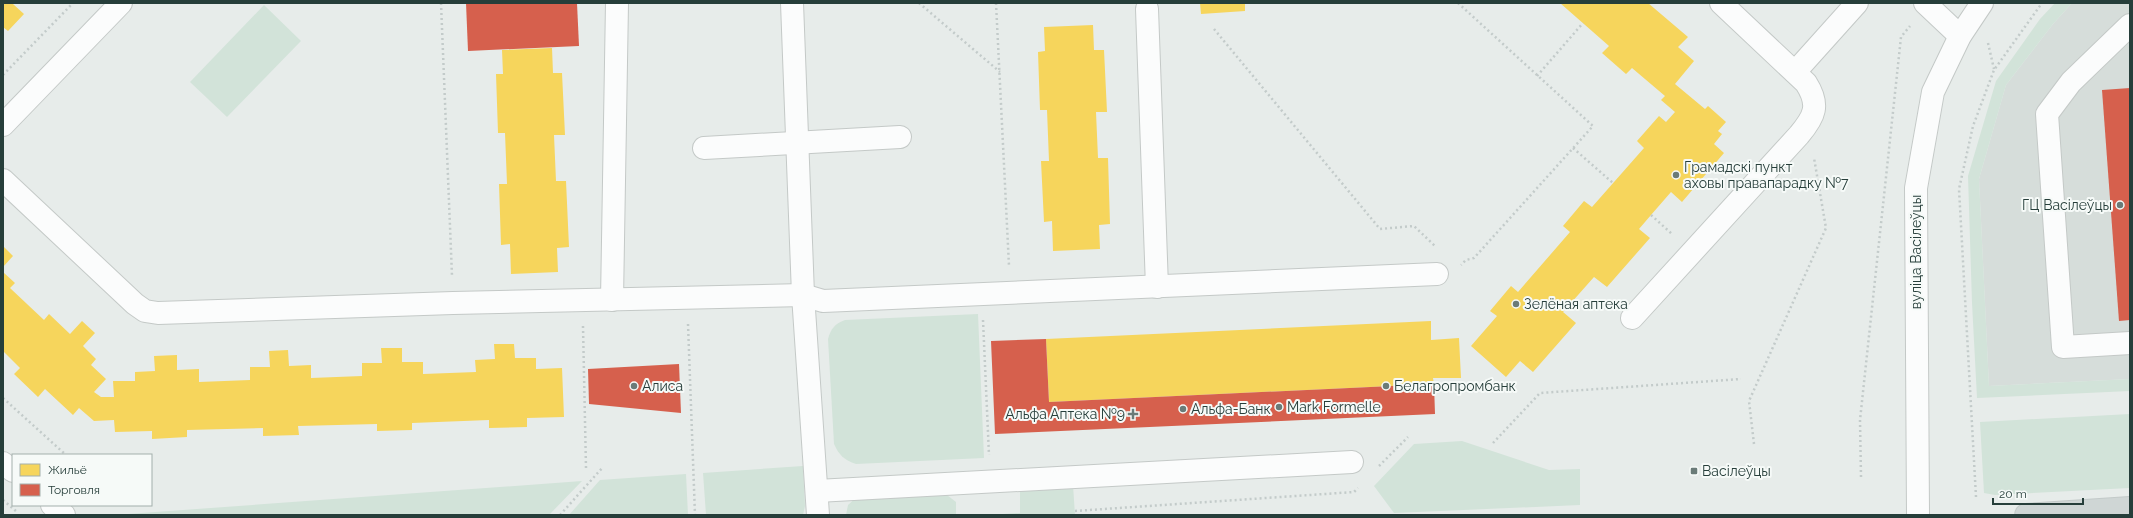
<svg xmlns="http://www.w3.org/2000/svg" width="2133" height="518" viewBox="0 0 2133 518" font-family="Raleway,sans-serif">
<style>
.built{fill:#d6ddda}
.green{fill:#d2e3d9}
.homes{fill:#f6d55c}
.shops{fill:#d6604d}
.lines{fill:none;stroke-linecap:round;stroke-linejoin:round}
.minor-casing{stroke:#c4c9c7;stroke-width:24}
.major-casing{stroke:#c3cac9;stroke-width:24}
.path{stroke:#c3cbca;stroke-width:2.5;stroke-dasharray:2 3;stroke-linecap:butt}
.minor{stroke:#fbfcfc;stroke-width:22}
.major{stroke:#cfd6d5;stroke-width:22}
.poi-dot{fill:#6a7b78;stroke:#f6faf8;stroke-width:1.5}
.labels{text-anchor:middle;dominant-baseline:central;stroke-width:4;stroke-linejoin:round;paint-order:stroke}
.poi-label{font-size:14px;fill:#263e3a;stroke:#f6faf8;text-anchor:start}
.street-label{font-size:14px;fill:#263e3a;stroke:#f6faf8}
</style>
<rect width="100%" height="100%" fill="#e7ecea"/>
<polygon class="built" points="2072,3 2130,3 2130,379 1989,386 1979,179 2006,85 2053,24"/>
<g class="green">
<polygon points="2055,3 2072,3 2053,24 2006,85 1979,179 1989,386 2130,379 2130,391 1977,398 1972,303 1968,176 1996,81 2040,19"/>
<polygon points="264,5 301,41 227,117 190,82"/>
<path d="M978,314L984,458L856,464C844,460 839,455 834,444L828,339C831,328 835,324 845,320Z"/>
<polygon points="2130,414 2130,488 1995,495 1984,493 1980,422"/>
<polygon points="1462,441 1549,470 1580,469 1580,505 1394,513 1374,486 1414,444"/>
<polygon points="803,466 805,506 803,515 706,515 703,473"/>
<polygon points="686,474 688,515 569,515 600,480"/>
<polygon points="582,481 549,515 114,515"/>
<polygon points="1073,485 1075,515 987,515 1020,513 1020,488"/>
<polygon points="943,492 956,502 956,515 846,515 848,505 858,496"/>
</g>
<g class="homes">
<polygon points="3,3 14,3 13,4 24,14 8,31 3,27"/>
<polygon points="1200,3 1245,3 1245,11 1201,14"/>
<polygon points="1560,3 1648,3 1688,37 1678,47 1694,61 1675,84 1705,109 1708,106 1726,122 1718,131 1722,134 1714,144 1724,153 1682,202 1671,192 1651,215 1639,229 1650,238 1607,287 1594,277 1563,312 1576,323 1533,372 1520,361 1506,377 1471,346 1497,316 1490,311 1511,286 1518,292 1570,232 1563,226 1584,201 1592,207 1644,148 1637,141 1659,116 1666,122 1675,112 1661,100 1665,96 1632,68 1626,74 1602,53 1609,46"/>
<polygon points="1093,25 1094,50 1104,50 1107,112 1096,112 1098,158 1108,158 1110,224 1099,225 1100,249 1053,251 1052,221 1044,222 1041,161 1049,161 1047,110 1040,110 1038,52 1045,51 1044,27"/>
<polygon points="552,48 553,73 562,73 565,135 554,135 556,181 566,181 569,247 557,248 558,272 511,274 510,244 501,245 499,184 507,184 505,133 498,133 496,74 503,74 502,50"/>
<polygon points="3,246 13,256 3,267"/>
<polygon points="3,272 15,283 10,288 44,320 49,314 70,334 82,321 95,333 83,346 96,359 91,365 106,379 94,392 101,397 114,397 113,381 135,381 135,372 155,371 154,356 177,355 177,370 199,369 199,382 250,380 250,367 270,367 269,351 288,350 289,366 311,365 311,378 362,376 362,363 382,363 381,348 402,348 402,362 423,362 423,374 476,372 475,360 495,359 494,344 514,344 515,358 536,358 536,369 562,368 564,417 527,418 527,427 489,428 489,420 412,423 412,430 377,431 377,424 298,426 299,435 263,436 263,428 187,430 187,437 152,439 152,431 115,432 114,420 94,421 79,408 73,415 45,389 38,397 14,374 20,368 3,351"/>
<polygon points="1431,321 1431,340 1459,338 1461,378 1433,378 1434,384 1049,402 1046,339"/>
</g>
<g class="shops">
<polygon points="466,3 577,3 579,46 468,51"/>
<polygon points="2130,88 2130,320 2119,321 2102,90"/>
<polygon points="1046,339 1049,402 1434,384 1435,414 995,434 991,341"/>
<polygon points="679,364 681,413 589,404 588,369"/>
</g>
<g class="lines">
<defs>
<g id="minor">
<polyline points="792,3 803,295 818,515"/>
<polyline points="1925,3 1960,36"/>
<polyline points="1147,9 1157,287"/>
<polyline points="2130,25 2071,82 2047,114 2063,347 2130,343"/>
<polyline points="1795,72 1857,3"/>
<polyline points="3,125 121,3"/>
<polyline points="704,148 900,137"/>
<polyline points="3,180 135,304 145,311 158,313 453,303 803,295 823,301 1437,274"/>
<polyline points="612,300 617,3"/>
<path d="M1632,318L1799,135C1815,116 1820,105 1806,83L1721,3"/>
<polyline points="3,463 13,471"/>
<polyline points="817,491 1352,462"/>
<polyline points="52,505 64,515"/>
<polyline points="1918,515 1916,188 1933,92 1960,36 1982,3"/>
</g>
<polyline id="major" points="2026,515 2130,508"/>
</defs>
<use href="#minor" class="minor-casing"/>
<use href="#major" class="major-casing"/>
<g class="path">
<polyline points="441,3 452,276"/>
<polyline points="919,3 1000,72"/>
<polyline points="996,3 1009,266"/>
<polyline points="1458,3 1593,126 1474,258 1466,260 1461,265"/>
<polyline points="1214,29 1380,229 1414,226 1436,247"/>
<polyline points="1988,43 1994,69"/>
<polyline points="3,75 73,3"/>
<polyline points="1537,76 1583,23"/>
<polyline points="1573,148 1613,183"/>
<polyline points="1651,215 1672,234"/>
<polyline points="983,320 989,455"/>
<polyline points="688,324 695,515"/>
<polyline points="583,326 586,468"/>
<polyline points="3,398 66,455"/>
<polyline points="1493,443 1540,393 1741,379"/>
<polyline points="1754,444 1749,401 1826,228 1814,158"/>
<polyline points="1379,466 1408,437"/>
<polyline points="1861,477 1860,420 1901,37 1910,26"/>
<polyline points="1976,497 1959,189 1973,126 1994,70 2042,3"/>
<polyline points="3,500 17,512"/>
<polyline points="1075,511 1354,492 1358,488"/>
<polyline points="560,515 603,467"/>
</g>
<use href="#minor" class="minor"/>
<use href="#major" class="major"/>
</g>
<g class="poi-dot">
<circle cx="1676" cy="175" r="4"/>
<circle cx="2120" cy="205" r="4"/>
<circle cx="1516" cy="304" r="4"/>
<circle cx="634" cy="386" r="4"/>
<circle cx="1386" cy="386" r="4"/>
<circle cx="1279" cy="407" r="4"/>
<circle cx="1183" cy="409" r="4"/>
<path d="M1131 408h4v4h4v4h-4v4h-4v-4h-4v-4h4z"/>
<rect x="1690" y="467" width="8" height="8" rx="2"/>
</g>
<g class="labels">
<g class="poi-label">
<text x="1684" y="167">Грамадскі пункт<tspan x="1684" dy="16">аховы правапарадку №7</tspan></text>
<text x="2112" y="205" text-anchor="end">ГЦ Васілеўцы</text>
<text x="1524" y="304">Зелёная аптека</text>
<text x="642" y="386">Алиса</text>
<text x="1394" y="386">Белагропромбанк</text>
<text x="1287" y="407">Mark Formelle</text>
<text x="1191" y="409">Альфа-Банк</text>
<text x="1125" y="414" text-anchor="end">Альфа Аптека №9</text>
<text x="1702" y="471">Васілеўцы</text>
</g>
<g class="street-label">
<text transform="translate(1916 252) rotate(-90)">вуліца Васілеўцы</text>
</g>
</g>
<rect width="2133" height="518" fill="none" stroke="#263e3a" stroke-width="8"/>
<rect x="12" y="454" width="140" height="52" fill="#f6faf8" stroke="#a3afac"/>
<rect x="20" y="464" width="20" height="12" fill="#f6d55c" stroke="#a3afac"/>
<text x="48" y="474" font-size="12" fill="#263e3a">Жильё</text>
<rect x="20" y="484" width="20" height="12" fill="#d6604d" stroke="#a3afac"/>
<text x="48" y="494" font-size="12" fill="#263e3a">Торговля</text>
<path d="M1993 498v6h90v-6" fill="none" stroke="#263e3a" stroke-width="2"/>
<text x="1999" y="498" font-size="12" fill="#263e3a" stroke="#f6faf8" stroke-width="3" paint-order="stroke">20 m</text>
</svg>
